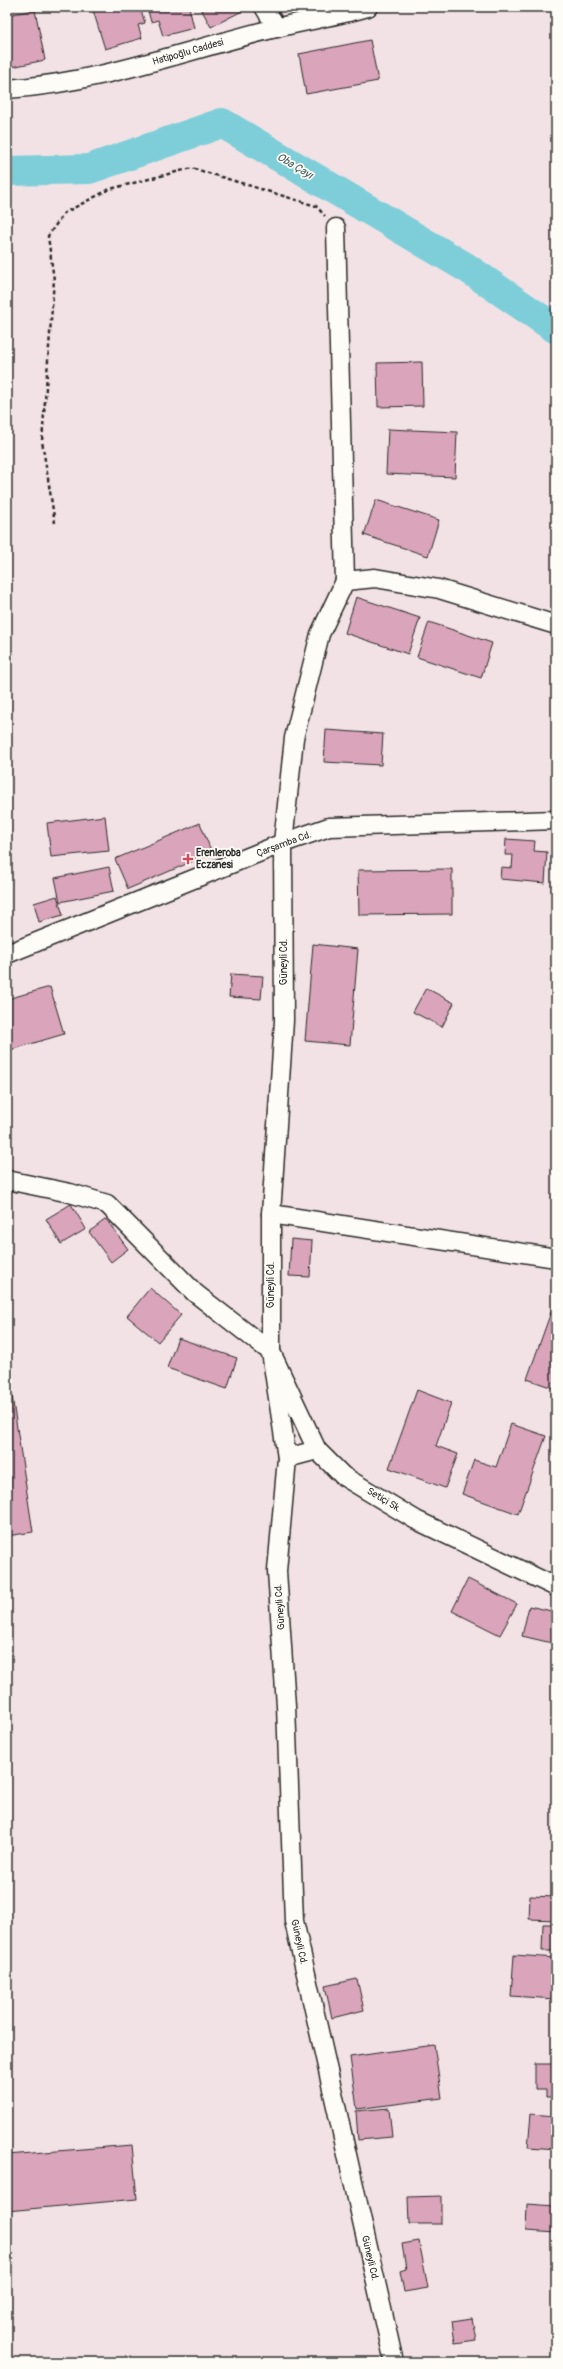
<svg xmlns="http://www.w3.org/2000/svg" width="563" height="2369" viewBox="0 0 563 2369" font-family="Pangolin,sans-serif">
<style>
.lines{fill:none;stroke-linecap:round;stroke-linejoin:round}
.river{stroke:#7eced9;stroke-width:30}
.building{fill:#daa4ba;stroke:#2b2b2b}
.minor-casing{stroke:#2b2b2b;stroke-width:21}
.path{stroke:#2b2b2b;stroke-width:2.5;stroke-dasharray:4 3;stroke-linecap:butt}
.minor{stroke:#fdfcf7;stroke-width:18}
.poi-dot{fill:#d1495b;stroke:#fdfcf7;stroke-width:1.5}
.labels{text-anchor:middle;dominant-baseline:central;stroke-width:3.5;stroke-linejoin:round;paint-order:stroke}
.street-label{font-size:10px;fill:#2b2b2b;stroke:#fdfcf7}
.poi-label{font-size:10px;font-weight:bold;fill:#2b2b2b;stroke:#fdfcf7;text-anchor:start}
.water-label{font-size:11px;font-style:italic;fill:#445c5f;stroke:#fdfcf7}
</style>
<rect width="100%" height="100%" fill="#f2e2e5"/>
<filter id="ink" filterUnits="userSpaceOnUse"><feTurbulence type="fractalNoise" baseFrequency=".025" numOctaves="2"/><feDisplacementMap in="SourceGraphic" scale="8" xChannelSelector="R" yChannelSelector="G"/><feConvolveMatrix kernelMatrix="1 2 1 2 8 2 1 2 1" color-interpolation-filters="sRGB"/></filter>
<g filter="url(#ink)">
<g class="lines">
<polyline class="river" points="7,171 89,169 222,123 467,268 556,329"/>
</g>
<g class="building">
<polygon points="92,7 140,7 145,23 138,25 142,38 105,49"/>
<polygon points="147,7 189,7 194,28 163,36 158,20 151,22"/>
<polygon points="200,7 250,7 211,27"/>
<polygon points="35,10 45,60 7,68 7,15"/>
<polygon points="370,40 378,81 306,94 299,54"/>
<polygon points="422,362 423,406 378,407 377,363"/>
<polygon points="388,429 457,432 455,477 386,474"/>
<polygon points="376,500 439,520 428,556 364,535"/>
<polygon points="356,597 420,618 408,654 345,633"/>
<polygon points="429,622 492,643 481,678 417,657"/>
<polygon points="326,730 383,734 381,765 324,762"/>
<polygon points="105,816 109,851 51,857 47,823"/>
<polygon points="200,823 212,853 128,889 115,859"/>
<polygon points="506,839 535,841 534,851 547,852 545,883 500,879 501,867 512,868 513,855 505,855"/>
<polygon points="109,867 114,891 60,902 55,878"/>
<polygon points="452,869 452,914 359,915 358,870"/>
<polygon points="57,896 63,915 39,922 34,903"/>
<polygon points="313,944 358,949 350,1045 305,1041"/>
<polygon points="231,974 263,976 261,999 229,997"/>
<polygon points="50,987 64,1034 7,1051 7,999"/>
<polygon points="426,988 454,1003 442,1027 413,1012"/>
<polygon points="71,1204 86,1229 61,1244 46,1219"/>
<polygon points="106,1219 128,1249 111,1262 89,1232"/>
<polygon points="291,1239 312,1241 310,1277 289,1276"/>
<polygon points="150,1288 181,1315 158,1342 127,1316"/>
<polygon points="555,1301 556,1302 556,1389 527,1379"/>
<polygon points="178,1338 237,1358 227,1389 167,1368"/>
<polygon points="11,1389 33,1532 7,1536 7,1390"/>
<polygon points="417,1390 451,1403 436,1446 458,1454 445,1488 389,1468"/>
<polygon points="511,1424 546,1436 518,1514 462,1494 474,1460 496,1467"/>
<polygon points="468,1579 517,1604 500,1635 452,1611"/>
<polygon points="529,1606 556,1612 556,1644 522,1636"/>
<polygon points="530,1896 556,1897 556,1920 529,1919"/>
<polygon points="543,1924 556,1924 556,1951 542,1951"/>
<polygon points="514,1955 556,1958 556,1999 511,1996"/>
<polygon points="357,1979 364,2010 332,2018 325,1986"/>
<polygon points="434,2045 442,2098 357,2109 350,2057"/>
<polygon points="535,2064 556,2064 556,2097 546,2097 546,2090 535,2090"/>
<polygon points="389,2108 392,2137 358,2140 356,2111"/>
<polygon points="531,2114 556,2116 556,2149 528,2147"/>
<polygon points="132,2145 137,2199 7,2211 7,2155"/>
<polygon points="441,2196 441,2224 409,2224 408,2197"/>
<polygon points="527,2204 556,2206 556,2233 526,2231"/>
<polygon points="419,2241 428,2288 404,2292 400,2271 406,2269 402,2244"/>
<polygon points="472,2318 476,2340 455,2343 452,2321"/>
</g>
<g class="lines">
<defs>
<g id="minor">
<polyline points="264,7 277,28"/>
<path d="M7,89C100,83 186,50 276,28C307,20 338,16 368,7"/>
<polyline points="336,228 345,581"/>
<polyline points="7,954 283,843 329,827 556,820"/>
<polyline points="7,1180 70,1193 107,1204 195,1293 271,1352 317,1450 343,1476 416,1520 556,1587"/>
<polyline points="271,1214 556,1258"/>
<polyline points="287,1458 317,1450"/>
<polyline points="394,2362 294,1921 286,1706 277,1571 287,1458 271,1352 271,1214 284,1021 283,843 294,738 320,634 345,581 375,578 439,589 556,625"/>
</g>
</defs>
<use href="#minor" class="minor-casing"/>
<polyline class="path" points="55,523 42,441 54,280 48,236 64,213 110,189 192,168 316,206 325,216"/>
<use href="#minor" class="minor"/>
</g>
</g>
<path class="poi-dot" d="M186 853h4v4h4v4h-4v4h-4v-4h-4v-4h4z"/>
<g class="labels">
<g class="street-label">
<text transform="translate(188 52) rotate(-16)">Hatipoğlu Caddesi</text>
<text transform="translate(284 844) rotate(-20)">Çarşamba Cd.</text>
<text transform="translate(284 962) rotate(-90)">Güneyli Cd.</text>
<text transform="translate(271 1285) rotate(-90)">Güneyli Cd.</text>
<text transform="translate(384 1500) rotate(31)">Setiçi Sk.</text>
<text transform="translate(280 1607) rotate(-94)">Güneyli Cd.</text>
<text transform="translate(299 1942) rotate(78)">Güneyli Cd.</text>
<text transform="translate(370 2258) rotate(77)">Güneyli Cd.</text>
</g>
<g class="poi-label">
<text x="196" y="853">Erenleroba<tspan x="196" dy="12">Eczanesi</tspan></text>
</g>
<g class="water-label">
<text transform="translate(295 166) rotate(31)">Oba Çayı</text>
</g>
</g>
<rect width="563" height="2369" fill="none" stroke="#fdfcf7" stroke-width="24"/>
<rect x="12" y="12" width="539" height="2345" fill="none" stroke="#2b2b2b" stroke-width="1.5" filter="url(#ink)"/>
</svg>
